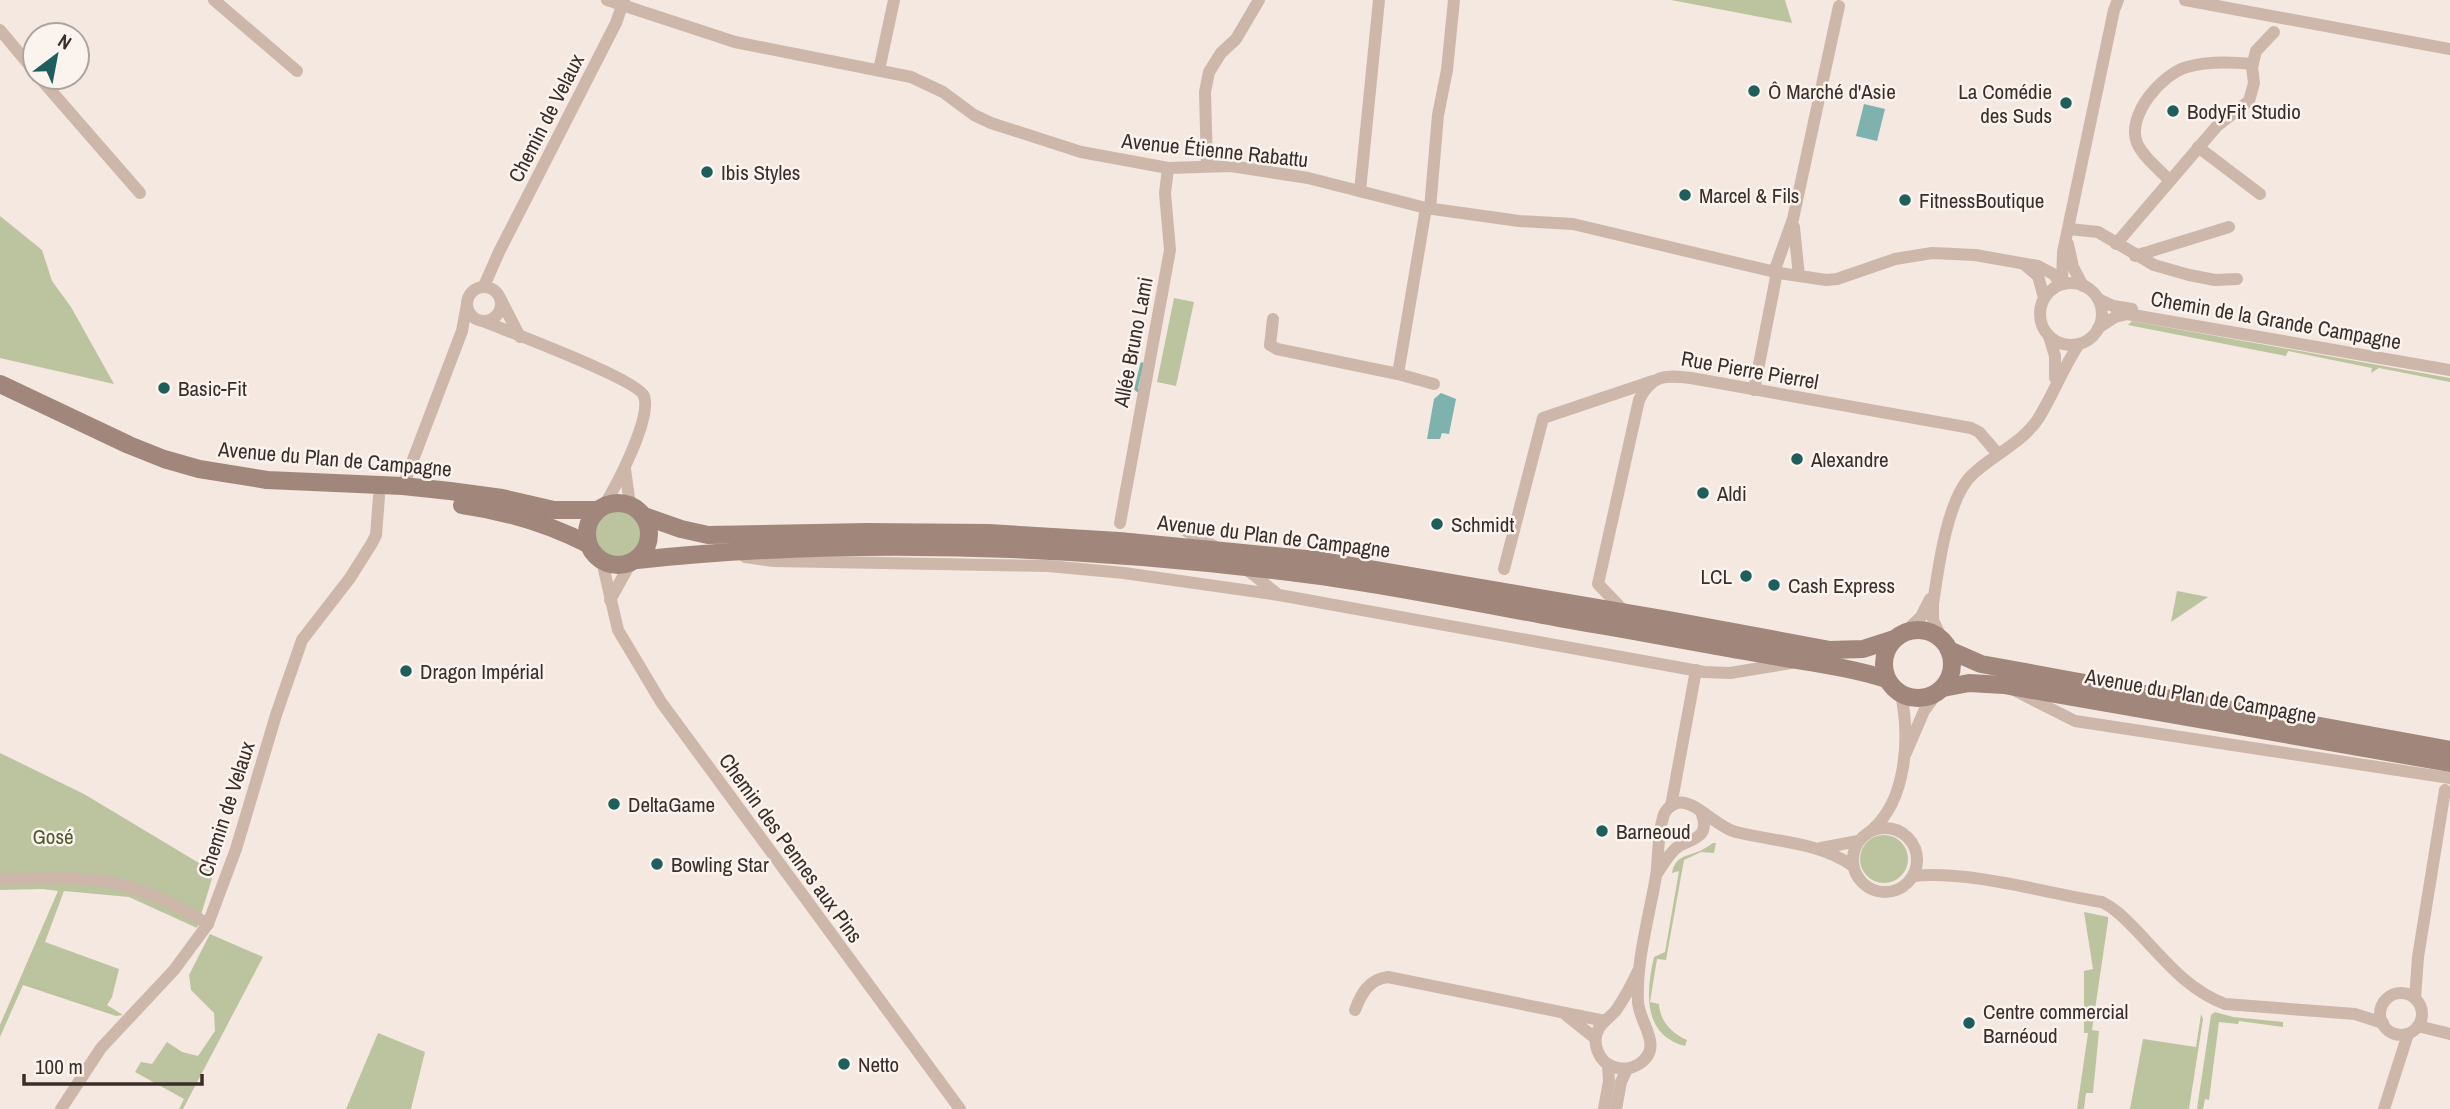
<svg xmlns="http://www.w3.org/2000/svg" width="2450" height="1109" viewBox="0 0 2450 1109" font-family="'Archivo Narrow',sans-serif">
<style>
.green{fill:#bbc49f}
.water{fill:#7eb2af}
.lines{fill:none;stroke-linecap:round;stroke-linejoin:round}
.stream{stroke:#7eb2af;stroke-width:3.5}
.minor{stroke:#cdb7ab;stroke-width:12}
.secondary{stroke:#a1867c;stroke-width:18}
.poi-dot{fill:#1e5e5c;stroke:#fbf3ed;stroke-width:2.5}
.labels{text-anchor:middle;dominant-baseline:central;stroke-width:5;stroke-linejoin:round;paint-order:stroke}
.poi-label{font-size:21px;fill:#3b2e2a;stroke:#fbf3ed;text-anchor:start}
.street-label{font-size:21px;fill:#3b2e2a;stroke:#fbf3ed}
.park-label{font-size:21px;fill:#4e5a2d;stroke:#fbf3ed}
</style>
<rect width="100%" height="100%" fill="#f4e8e0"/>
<g class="green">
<polygon points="1671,0 1785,0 1792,23"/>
<polygon points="0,216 42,250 52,281 71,307 114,384 0,358"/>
<polygon points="1174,298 1194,302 1176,386 1157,382"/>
<polygon points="2132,321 2450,378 2450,382 2379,368 2371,373 2372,368 2288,351 2286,356 2128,325"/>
<circle cx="620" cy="536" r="25"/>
<polygon points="2177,591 2208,597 2171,622"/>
<polygon points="0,753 84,794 214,872 197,928 129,897 64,891 45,942 119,969 112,997 107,1005 123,1015 116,1016 23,985 0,1037 0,1025 58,891 43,889 0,890"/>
<circle cx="1884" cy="859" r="24"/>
<path d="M1713,843H1716L1714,853L1701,852L1684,860L1666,960L1657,959L1650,1002L1659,1004C1660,1021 1671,1033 1687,1040L1685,1046C1642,1035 1646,991 1654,957L1665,952L1679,871L1672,873C1675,857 1684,857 1697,852C1703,850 1708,846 1713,843Z"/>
<polygon points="2084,912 2108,917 2108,921 2092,1030 2099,1031 2093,1093 2086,1093 2084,1109 2077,1109 2088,1033 2084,1033 2084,971 2093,969"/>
<polygon points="210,934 263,957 183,1109 179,1109 184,1099 135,1072 141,1062 152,1064 167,1042 182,1052 198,1056 215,1031 214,1013 191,990 189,975"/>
<polygon points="2215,1012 2233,1017 2283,1022 2283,1027 2239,1021 2238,1024 2219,1022 2209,1100 2205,1099 2203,1109 2197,1109 2211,1015"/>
<polygon points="2201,1014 2203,1019 2189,1109 2130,1109 2143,1039 2196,1047"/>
<polygon points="378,1033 425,1052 411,1109 346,1109"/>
</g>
<g class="water">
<polygon points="1864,104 1885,109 1877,141 1856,136"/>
<polygon points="1441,393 1456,399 1449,434 1442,433 1440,439 1427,439 1434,399"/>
</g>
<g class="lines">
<polyline class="stream" points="1139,391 1136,389 1142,364"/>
<g class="minor">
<polyline points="214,0 297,71"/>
<polyline points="607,0 735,42 911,77 943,92 974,115 991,123 1081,152 1168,168 1231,166 1308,178 1426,208 1519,221 1573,224 1779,273 1826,280 1837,279 1895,259 1932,253 1975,255 2038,266 2053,274 2062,284"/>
<polyline points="2185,0 2450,49"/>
<polyline points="0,30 35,72"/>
<polyline points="879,70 894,0"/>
<polyline points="39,77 140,193"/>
<polyline points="2198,147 2260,194"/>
<polyline points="1207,166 1205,92 1209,72 1221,53 1236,39 1259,0"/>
<path d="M2169,180C2159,169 2143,157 2137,143C2126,115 2162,74 2187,67C2207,61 2232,62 2253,64"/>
<polyline points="1360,191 1379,0"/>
<polyline points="1430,209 1438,115 1447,70 1454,0"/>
<polyline points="1794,227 1799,276"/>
<polyline points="2069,229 2098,232 2154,265 2189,275 2215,280 2237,279"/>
<polyline points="2068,244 2073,267 2083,286"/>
<polyline points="2116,244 2217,126 2249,101 2254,83 2252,67 2256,51 2274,32"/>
<polyline points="2135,256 2229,227"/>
<polyline points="2025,265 2038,276 2044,298"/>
<polyline points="1774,272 1793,219 1839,6"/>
<circle cx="2071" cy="314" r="31"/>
<polyline points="2062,284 2063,252 2114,10 2118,0"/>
<polyline points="484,286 499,252 616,23 624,0"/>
<circle cx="484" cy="304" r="17"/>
<polyline points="2098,299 2113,306 2132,309"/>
<polyline points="501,300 520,337"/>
<polyline points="1273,319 1270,345 1277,349 1398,374 1434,384"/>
<path d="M483,321C507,331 637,379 644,396C652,418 616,487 603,507"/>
<polyline points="2098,328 2115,317 2127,314 2450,370"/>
<polyline points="2049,336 2055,356 2055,378"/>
<polyline points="1398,374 1426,208"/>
<polyline points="1754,390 1777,272"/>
<polyline points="625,469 630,505"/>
<polyline points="403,486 462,331 467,304"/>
<polyline points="1120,523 1170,250 1165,193 1168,168"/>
<polyline points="1184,530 1216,547"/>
<polyline points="745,557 774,561 1048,566 1124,573 1279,595 1704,672 1730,673 1791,663"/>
<polyline points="602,561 618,630 661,702 960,1109"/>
<polyline points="1244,567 1276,593"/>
<polyline points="1504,569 1543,418 1653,381"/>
<polyline points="610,600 630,564"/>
<path d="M1625,612L1598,584L1639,400C1652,374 1666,375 1691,378L1971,428L1979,432L1998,454"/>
<polyline points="1905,632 1921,617 1930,599"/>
<path d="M1942,639L1933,620V604C1938,570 1947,497 1973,474C1993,455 2022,443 2038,419C2053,395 2063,368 2079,344"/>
<polyline points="2014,690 2075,721 2450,778"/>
<polyline points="1906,753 1924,711 1937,693"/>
<polyline points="1671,806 1696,670"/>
<circle cx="1885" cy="860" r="32"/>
<path d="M1872,830C1907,799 1910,738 1901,694"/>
<polyline points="1821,848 1858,841"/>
<path d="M1658,872C1663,864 1668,856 1675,849C1688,838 1711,841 1702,814"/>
<path d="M1913,876C1969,870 2045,893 2102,902C2116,909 2125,919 2136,930C2164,959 2186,989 2225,1004L2355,1014L2383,1023"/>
<path d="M0,879C34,879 69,876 103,881C140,886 175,905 208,924"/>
<path d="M1638,971C1632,984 1625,997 1617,1009C1612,1016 1604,1020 1599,1028C1591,1042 1598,1062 1614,1067C1623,1070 1631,1069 1639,1064C1665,1047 1639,1023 1638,1002C1636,960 1649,918 1656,876C1659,857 1657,836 1663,818C1664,811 1670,805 1677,803C1693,798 1716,827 1736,832C1776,842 1819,842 1853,866"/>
<circle cx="2401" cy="1014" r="21"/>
<polyline points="2415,998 2418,957 2445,790"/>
<path d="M1355,1010C1361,994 1369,979 1388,977L1605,1021"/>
<polyline points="1566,1015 1595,1038"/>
<polyline points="2418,1026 2450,1034"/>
<polyline points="61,1109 101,1048 174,970 208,924 236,849 276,715 302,640 350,578 372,543 376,535 379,496"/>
<polyline points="1604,1109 1609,1081 1608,1065"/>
<polyline points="1616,1109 1621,1082 1627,1069"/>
<polyline points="2384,1109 2408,1034"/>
</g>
<g class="secondary">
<polyline points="0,384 129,445 164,459 199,469 267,480 403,486 450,491 502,498 554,510 598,510"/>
<circle cx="618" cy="534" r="31"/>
<path d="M462,505C505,511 550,525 588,544"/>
<polyline points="644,516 681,529 708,535 867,532 988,533 1119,541 1317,560 1669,620 1830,650 1863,649 1894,639"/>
<path d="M637,560C862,536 1089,546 1313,575C1403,587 1492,606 1581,622C1642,632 1702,644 1762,654C1803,662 1846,666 1886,679"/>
<circle cx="1918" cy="664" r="34"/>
<polyline points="1949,650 1981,664 2450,750"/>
<polyline points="1943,688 1969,683 2004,685 2450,763"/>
</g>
</g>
<g class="poi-dot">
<circle cx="1754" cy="91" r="7"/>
<circle cx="2066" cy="103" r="7"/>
<circle cx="2173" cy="111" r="7"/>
<circle cx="707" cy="172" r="7"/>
<circle cx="1685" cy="195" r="7"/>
<circle cx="1905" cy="200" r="7"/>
<circle cx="164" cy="388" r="7"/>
<circle cx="1797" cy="459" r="7"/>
<circle cx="1703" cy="493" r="7"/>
<circle cx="1437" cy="524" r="7"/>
<circle cx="1746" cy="576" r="7"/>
<circle cx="1774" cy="585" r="7"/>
<circle cx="406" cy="671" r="7"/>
<circle cx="614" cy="804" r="7"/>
<circle cx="1602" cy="831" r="7"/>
<circle cx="657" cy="864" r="7"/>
<circle cx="1969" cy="1023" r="7"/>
<circle cx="844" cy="1064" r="7"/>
</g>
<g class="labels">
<g class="poi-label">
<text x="1768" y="91">Ô Marché d'Asie</text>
<text x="2052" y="91" text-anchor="end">La Comédie<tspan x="2052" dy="24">des Suds</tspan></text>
<text x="2187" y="111">BodyFit Studio</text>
<text x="721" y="172">Ibis Styles</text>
<text x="1699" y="195">Marcel &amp; Fils</text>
<text x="1919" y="200">FitnessBoutique</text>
<text x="178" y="388">Basic-Fit</text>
<text x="1811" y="459">Alexandre</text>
<text x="1717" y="493">Aldi</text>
<text x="1451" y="524">Schmidt</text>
<text x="1732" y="576" text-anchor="end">LCL</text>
<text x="1788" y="585">Cash Express</text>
<text x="420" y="671">Dragon Impérial</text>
<text x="628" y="804">DeltaGame</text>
<text x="1616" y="831">Barneoud</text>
<text x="671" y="864">Bowling Star</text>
<text x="1983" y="1011">Centre commercial<tspan x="1983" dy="24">Barnéoud</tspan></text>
<text x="858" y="1064">Netto</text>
</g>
<g class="street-label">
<text transform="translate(546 118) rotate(-63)">Chemin de Velaux</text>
<text transform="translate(1215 150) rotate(6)">Avenue Étienne Rabattu</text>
<text transform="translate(2276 320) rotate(10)">Chemin de la Grande Campagne</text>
<text transform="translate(1133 342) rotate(-79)">Allée Bruno Lami</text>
<text transform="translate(1750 370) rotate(10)">Rue Pierre Pierrel</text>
<text transform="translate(335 459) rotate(5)">Avenue du Plan de Campagne</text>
<text transform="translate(1274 536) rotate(7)">Avenue du Plan de Campagne</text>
<text transform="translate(2201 696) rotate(10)">Avenue du Plan de Campagne</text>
<text transform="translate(226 809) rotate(-72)">Chemin de Velaux</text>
<text transform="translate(791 848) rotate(54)">Chemin des Pennes aux Pins</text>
</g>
<g class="park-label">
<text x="53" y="836">Gosé</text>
</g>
</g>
<g transform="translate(56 56) rotate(32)"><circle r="33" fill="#fbf3ed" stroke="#aea49f" stroke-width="2"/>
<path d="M0-5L12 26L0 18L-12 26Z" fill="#1e5e5c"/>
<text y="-10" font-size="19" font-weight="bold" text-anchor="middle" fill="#3b2e2a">N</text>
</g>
<path d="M24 1074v10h178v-10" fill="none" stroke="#3b2e2a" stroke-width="3.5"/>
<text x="35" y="1074" font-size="21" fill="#3b2e2a" stroke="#fbf3ed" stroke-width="5" paint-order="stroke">100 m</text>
</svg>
